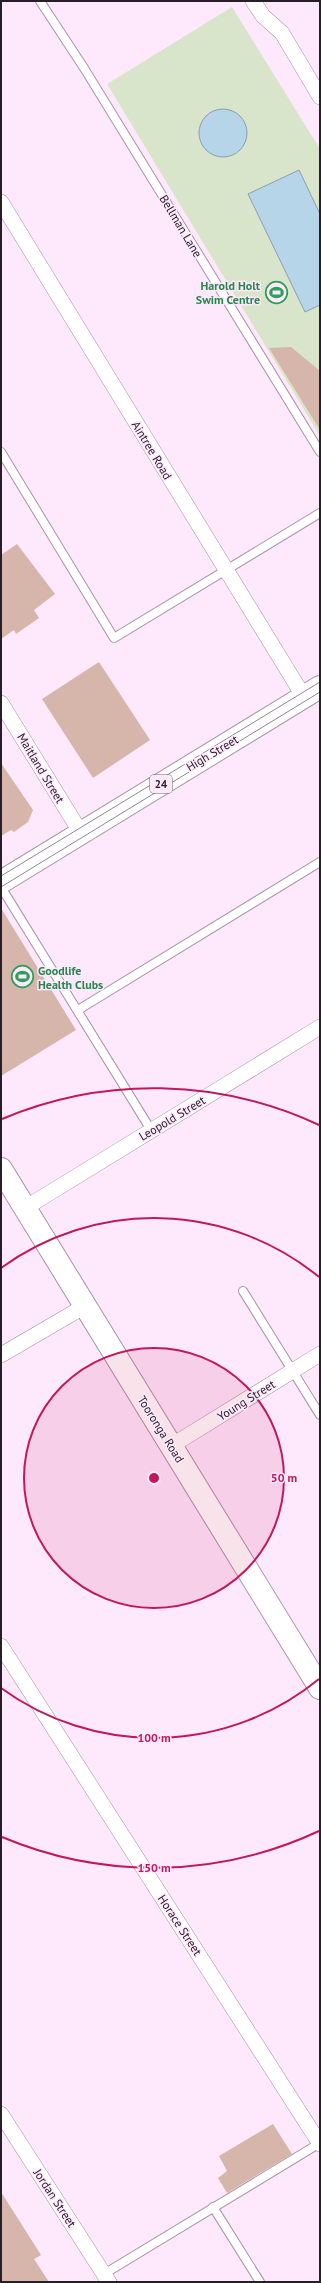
<svg xmlns="http://www.w3.org/2000/svg" width="321" height="2283" viewBox="0 0 321 2283" font-family="'PT Sans',sans-serif">
<style>
.green{fill:#d8e5cb}
.water{fill:#b6d5e9;stroke:#8b9eaf}
.building{fill:#d6b5aa}
.lines{fill:none;stroke-linecap:round;stroke-linejoin:round}
.lane-casing{stroke:#aa92a8;stroke-width:10}
.street-casing{stroke:#aa92a8;stroke-width:16}
.secondary-casing{stroke:#aa92a8;stroke-width:24}
.primary-casing{stroke:#aa92a8;stroke-width:24}
.lane{stroke:#fff;stroke-width:8}
.street{stroke:#fff;stroke-width:15}
.secondary{stroke:#fff;stroke-width:22}
.primary{stroke:#fff;stroke-width:22}
.tram{stroke:#948593;stroke-width:1}
.ring{fill:none;stroke:#c2185b;stroke-width:2}
.labels{text-anchor:middle;dominant-baseline:central;stroke-width:3;stroke-linejoin:round;paint-order:stroke}
.shield{fill:#fee9fc;stroke:#685b67;stroke-width:1}
.shield-label{font-size:11px;font-weight:bold;fill:#271e27}
.street-label{font-size:12px;fill:#271e27;stroke:#fee9fc}
.leisure-label{font-size:12px;font-weight:bold;fill:#27864d;stroke:#fee9fc;text-anchor:end}
.centre{fill:#c2185b;stroke:#fee9fc;stroke-width:2}
.ring-label{font-size:12px;text-anchor:middle;font-weight:bold;fill:#c2185b;stroke:#fee9fc;stroke-width:3;stroke-linejoin:round;paint-order:stroke}
</style>
<rect width="100%" height="100%" fill="#fee9fc"/>
<polygon class="green" points="232,7 320,149 320,436 107,84"/>
<g class="water">
<circle cx="223" cy="133" r="24"/>
<polygon points="299,170 320,214 320,305 305,312 248,194"/>
</g>
<g class="building">
<polygon points="291,347 320,371 320,430 269,348"/>
<polygon points="17,544 55,594 34,610 39,618 16,634 14,630 1,639 1,555"/>
<polygon points="99,662 150,740 93,778 42,699"/>
<polygon points="1,763 33,810 28,822 14,832 11,830 1,836"/>
<polygon points="1,908 76,1030 1,1076"/>
<polygon points="273,2124 292,2154 227,2193 218,2178 227,2171 219,2156"/>
<polygon points="1,2192 41,2255 34,2259 49,2282 1,2282"/>
</g>
<g class="lines">
<defs>
<g id="lane">
<polyline points="40,1 84,68 320,452"/>
<polyline points="1,452 114,638 320,513"/>
<polyline points="1,887 151,1130"/>
<polyline points="78,1010 320,862"/>
<polyline points="243,1291 320,1415"/>
<polyline points="213,2207 260,2282"/>
<polyline points="104,2274 320,2143"/>
</g>
<g id="street">
<polyline points="253,1 263,16 282,33 320,97"/>
<polyline points="1,202 304,697"/>
<polyline points="1,703 81,833"/>
<polyline points="25,1208 320,1027"/>
<polyline points="1,1355 85,1306"/>
<polyline points="171,1446 320,1354"/>
<polyline points="1,1646 320,2144"/>
<polyline points="1,2114 109,2282"/>
</g>
<polyline id="secondary" points="1,1169 320,1688"/>
<polyline id="primary" points="1,882 320,687"/>
</defs>
<use href="#lane" class="lane-casing"/>
<use href="#street" class="street-casing"/>
<use href="#secondary" class="secondary-casing"/>
<use href="#primary" class="primary-casing"/>
<use href="#lane" class="lane"/>
<use href="#street" class="street"/>
<use href="#secondary" class="secondary"/>
<use href="#primary" class="primary"/>
<g class="tram">
<polyline points="1,876 320,682"/>
<polyline points="1,887 320,692"/>
</g>
</g>
<circle cx="154" cy="1478" r="130" fill="#c2185b" fill-opacity=".12"/>
<g class="ring">
<circle cx="154" cy="1478" r="130"/>
<path d="M319 1679A260 260 0 0 1 1 1688M1 1268A260 260 0 0 1 319 1277"/>
<path d="M319 1831A390 390 0 0 1 2 1837M2 1119A390 390 0 0 1 319 1125"/>
</g>
<defs>
<symbol id="stadium-ring" viewBox="-11 -11 22 22"><circle r="9.5" fill="#fee9fc" stroke="#2e9e5b" stroke-width="1.5"/><path d="M0-5a6.5 5 0 1 0 0 10a6.5 5 0 1 0 0-10ZM-3.5-1.8h7v3.6h-7Z" fill="#2e9e5b"/></symbol>
</defs>
<g fill-rule="evenodd">
<use href="#stadium-ring" x="264" y="280" width="25" height="25"/>
<use href="#stadium-ring" x="10" y="964" width="25" height="25"/>
</g>
<g class="labels">
<rect class="shield" x="150" y="775" width="22" height="18" rx="3"/>
<g class="shield-label">
<text x="161" y="784">24</text>
</g>
<g class="street-label">
<text transform="translate(181 226) rotate(59)">Bellman Lane</text>
<text transform="translate(152 450) rotate(59)">Aintree Road</text>
<text transform="translate(212 753) rotate(-31)">High Street</text>
<text transform="translate(41 768) rotate(59)">Maitland Street</text>
<text transform="translate(172 1118) rotate(-31)">Leopold Street</text>
<text transform="translate(246 1400) rotate(-32)">Young Street</text>
<text transform="translate(161 1429) rotate(58)">Tooronga Road</text>
<text transform="translate(180 1925) rotate(57)">Horace Street</text>
<text transform="translate(55 2198) rotate(57)">Jordan Street</text>
</g>
<g class="leisure-label">
<text x="260" y="285">Harold Holt<tspan x="260" dy="14">Swim Centre</tspan></text>
<text x="38" y="970" text-anchor="start">Goodlife<tspan x="38" dy="14">Health Clubs</tspan></text>
</g>
</g>
<circle cx="154" cy="1478" r="6" class="centre"/>
<g class="ring-label">
<text x="284" y="1482">50 m</text>
<text x="154" y="1742">100 m</text>
<text x="154" y="1872">150 m</text>
</g>
<rect width="321" height="2283" fill="none" stroke="#271e27" stroke-width="4"/>
</svg>
